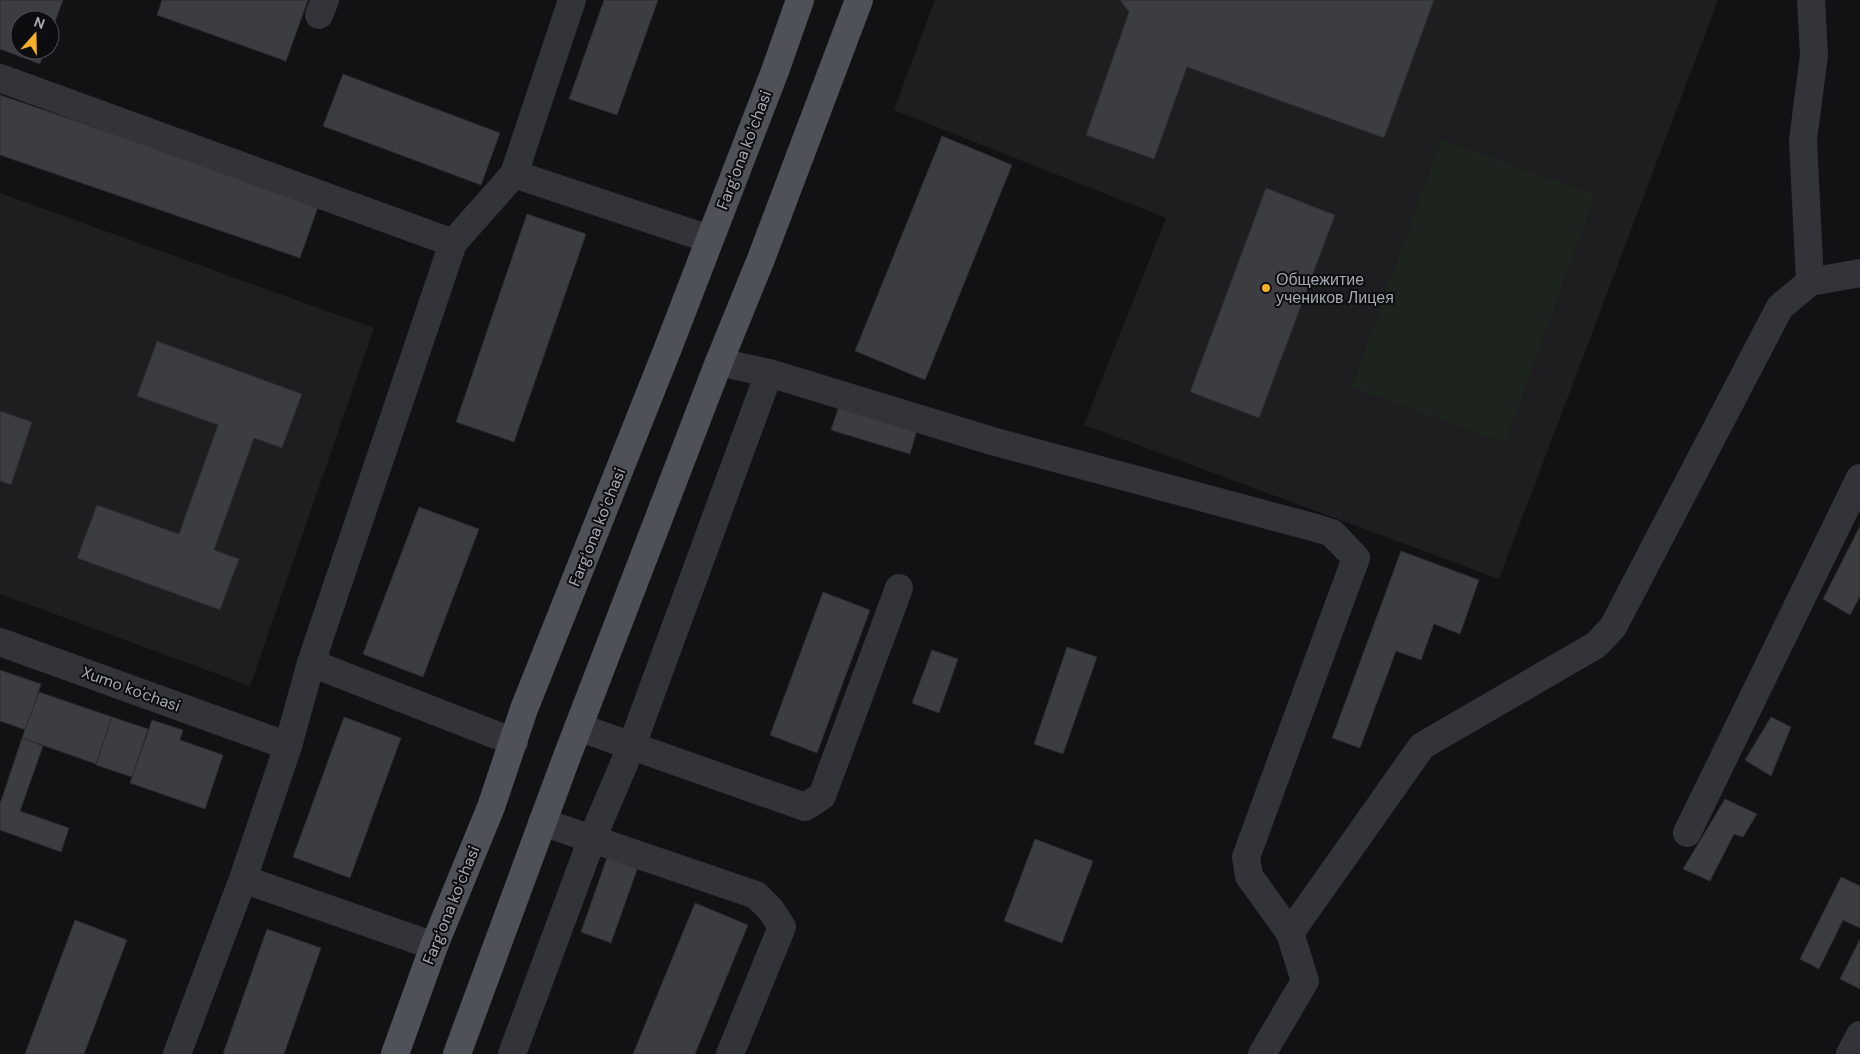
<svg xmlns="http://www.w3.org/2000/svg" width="1860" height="1054" viewBox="0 0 1860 1054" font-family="'DM Sans',sans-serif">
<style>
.built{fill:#1e1e21}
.green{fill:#1d241d}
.building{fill:#3c3d41;stroke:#2c2c30}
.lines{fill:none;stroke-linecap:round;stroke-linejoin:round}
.minor{stroke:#333439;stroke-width:28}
.major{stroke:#4f5158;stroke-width:28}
.poi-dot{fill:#f7b128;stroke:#0d0d0f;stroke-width:2}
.labels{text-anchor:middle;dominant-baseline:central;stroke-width:4;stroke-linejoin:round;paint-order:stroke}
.street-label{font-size:16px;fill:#a3a9b5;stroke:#0d0d0f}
.poi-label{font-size:16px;fill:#a3a9b5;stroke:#0d0d0f;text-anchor:start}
</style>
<rect width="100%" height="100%" fill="#121214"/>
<g class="built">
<polygon points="935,0 1718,0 1499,579 1084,425 1166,218 894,110"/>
<polygon points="0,193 374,328 250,686 0,594"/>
</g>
<polygon class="green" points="1441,140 1595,195 1505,443 1352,387"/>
<g class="building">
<polygon points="0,0 63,0 50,36 50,20 20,20 20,50 45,50 40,64 0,49"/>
<polygon points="162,0 308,0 286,61 157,15"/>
<polygon points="604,0 658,0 617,115 569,99"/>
<polygon points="1120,0 1434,0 1384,138 1187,67 1154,159 1086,135 1129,12"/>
<polygon points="343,74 500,133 481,185 323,126"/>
<polygon points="0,95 319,204 300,258 0,155"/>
<polygon points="942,136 1012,165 925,380 855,351"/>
<polygon points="1266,188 1335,215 1259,418 1190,392"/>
<polygon points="527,214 586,234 514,442 456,422"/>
<polygon points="157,341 302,394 282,448 254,438 214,550 239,559 220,610 77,558 97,505 179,534 218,425 137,396"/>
<polygon points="839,406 917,430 910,454 831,430"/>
<polygon points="0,411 32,422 11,485 0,481"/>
<polygon points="419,507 479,529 423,677 363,654"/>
<polygon points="1860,526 1860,596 1850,615 1823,599"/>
<polygon points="1401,551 1479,580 1460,634 1434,624 1421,660 1396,651 1360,748 1332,738"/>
<polygon points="823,592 870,610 817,753 770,735"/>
<polygon points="1067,647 1097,657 1063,754 1034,744"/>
<polygon points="932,650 958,659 939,713 912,703"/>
<polygon points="0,670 41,684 26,730 0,721"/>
<polygon points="39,692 112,717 96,764 22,738"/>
<polygon points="112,717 148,729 132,777 96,765"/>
<polygon points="344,717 401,738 350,878 293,857"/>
<polygon points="1771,717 1791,727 1771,776 1745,760"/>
<polygon points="152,720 183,730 180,740 223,755 205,809 130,783"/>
<polygon points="22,738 43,746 20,811 69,828 61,852 0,830 0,804"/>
<polygon points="1725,799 1757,814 1743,837 1734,834 1710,881 1683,869"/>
<polygon points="1035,839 1093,861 1062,943 1004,921"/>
<polygon points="609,852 639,864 611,943 581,932"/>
<polygon points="1841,877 1860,886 1860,928 1843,920 1819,969 1800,959"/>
<polygon points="695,903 748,925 695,1054 633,1054"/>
<polygon points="75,920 127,940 84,1054 25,1054"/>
<polygon points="267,929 321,948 284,1054 223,1054"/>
<polygon points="1860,939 1860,989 1840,979"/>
</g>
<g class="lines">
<g class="minor">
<polyline points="572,0 514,174 709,239"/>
<polyline points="319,15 325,0"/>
<polyline points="0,78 453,243"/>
<polyline points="1810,282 1803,140 1814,55 1811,0"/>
<polyline points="719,362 769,373 992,441 1316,528 1332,533 1356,558 1246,857 1249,876 1290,933 1305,981 1262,1054"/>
<polyline points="0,642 288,746 243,879 434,946"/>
<polyline points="311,663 514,742"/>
<polyline points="578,727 805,807 822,796 899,588"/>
<polyline points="288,746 311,663 453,243 514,174"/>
<polyline points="542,822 756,895 771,910 782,927 730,1054"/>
<polyline points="1687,833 1860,478"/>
<polyline points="1290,933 1422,746 1596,645 1613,627 1780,307 1810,282 1860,273"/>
<polyline points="177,1054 243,879"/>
<polyline points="512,1054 592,839 632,745 769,373"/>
<polyline points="1850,1054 1860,1035"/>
</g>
<g class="major">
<polyline points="395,1054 434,946 491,807 524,709 668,348 775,71 800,0"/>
<polyline points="457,1054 566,759 719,362 761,259 859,0"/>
</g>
</g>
<circle class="poi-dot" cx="1266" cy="288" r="5"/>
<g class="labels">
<g class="street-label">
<text transform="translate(744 150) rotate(-69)">Fargʻona koʻchasi</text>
<text transform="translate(597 527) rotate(-68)">Fargʻona koʻchasi</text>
<text transform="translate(131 689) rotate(20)">Xumo ko'chasi</text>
<text transform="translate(451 905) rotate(-68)">Fargʻona koʻchasi</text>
</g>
<g class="poi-label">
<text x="1276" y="279">Общежитие<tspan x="1276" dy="18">учеников Лицея</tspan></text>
</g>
</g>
<g transform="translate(35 35) rotate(20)"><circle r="24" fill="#0d0d0f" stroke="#494b51"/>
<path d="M0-4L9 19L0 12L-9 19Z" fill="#f7b128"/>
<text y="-8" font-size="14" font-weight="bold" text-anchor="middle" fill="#a3a9b5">N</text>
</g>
</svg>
